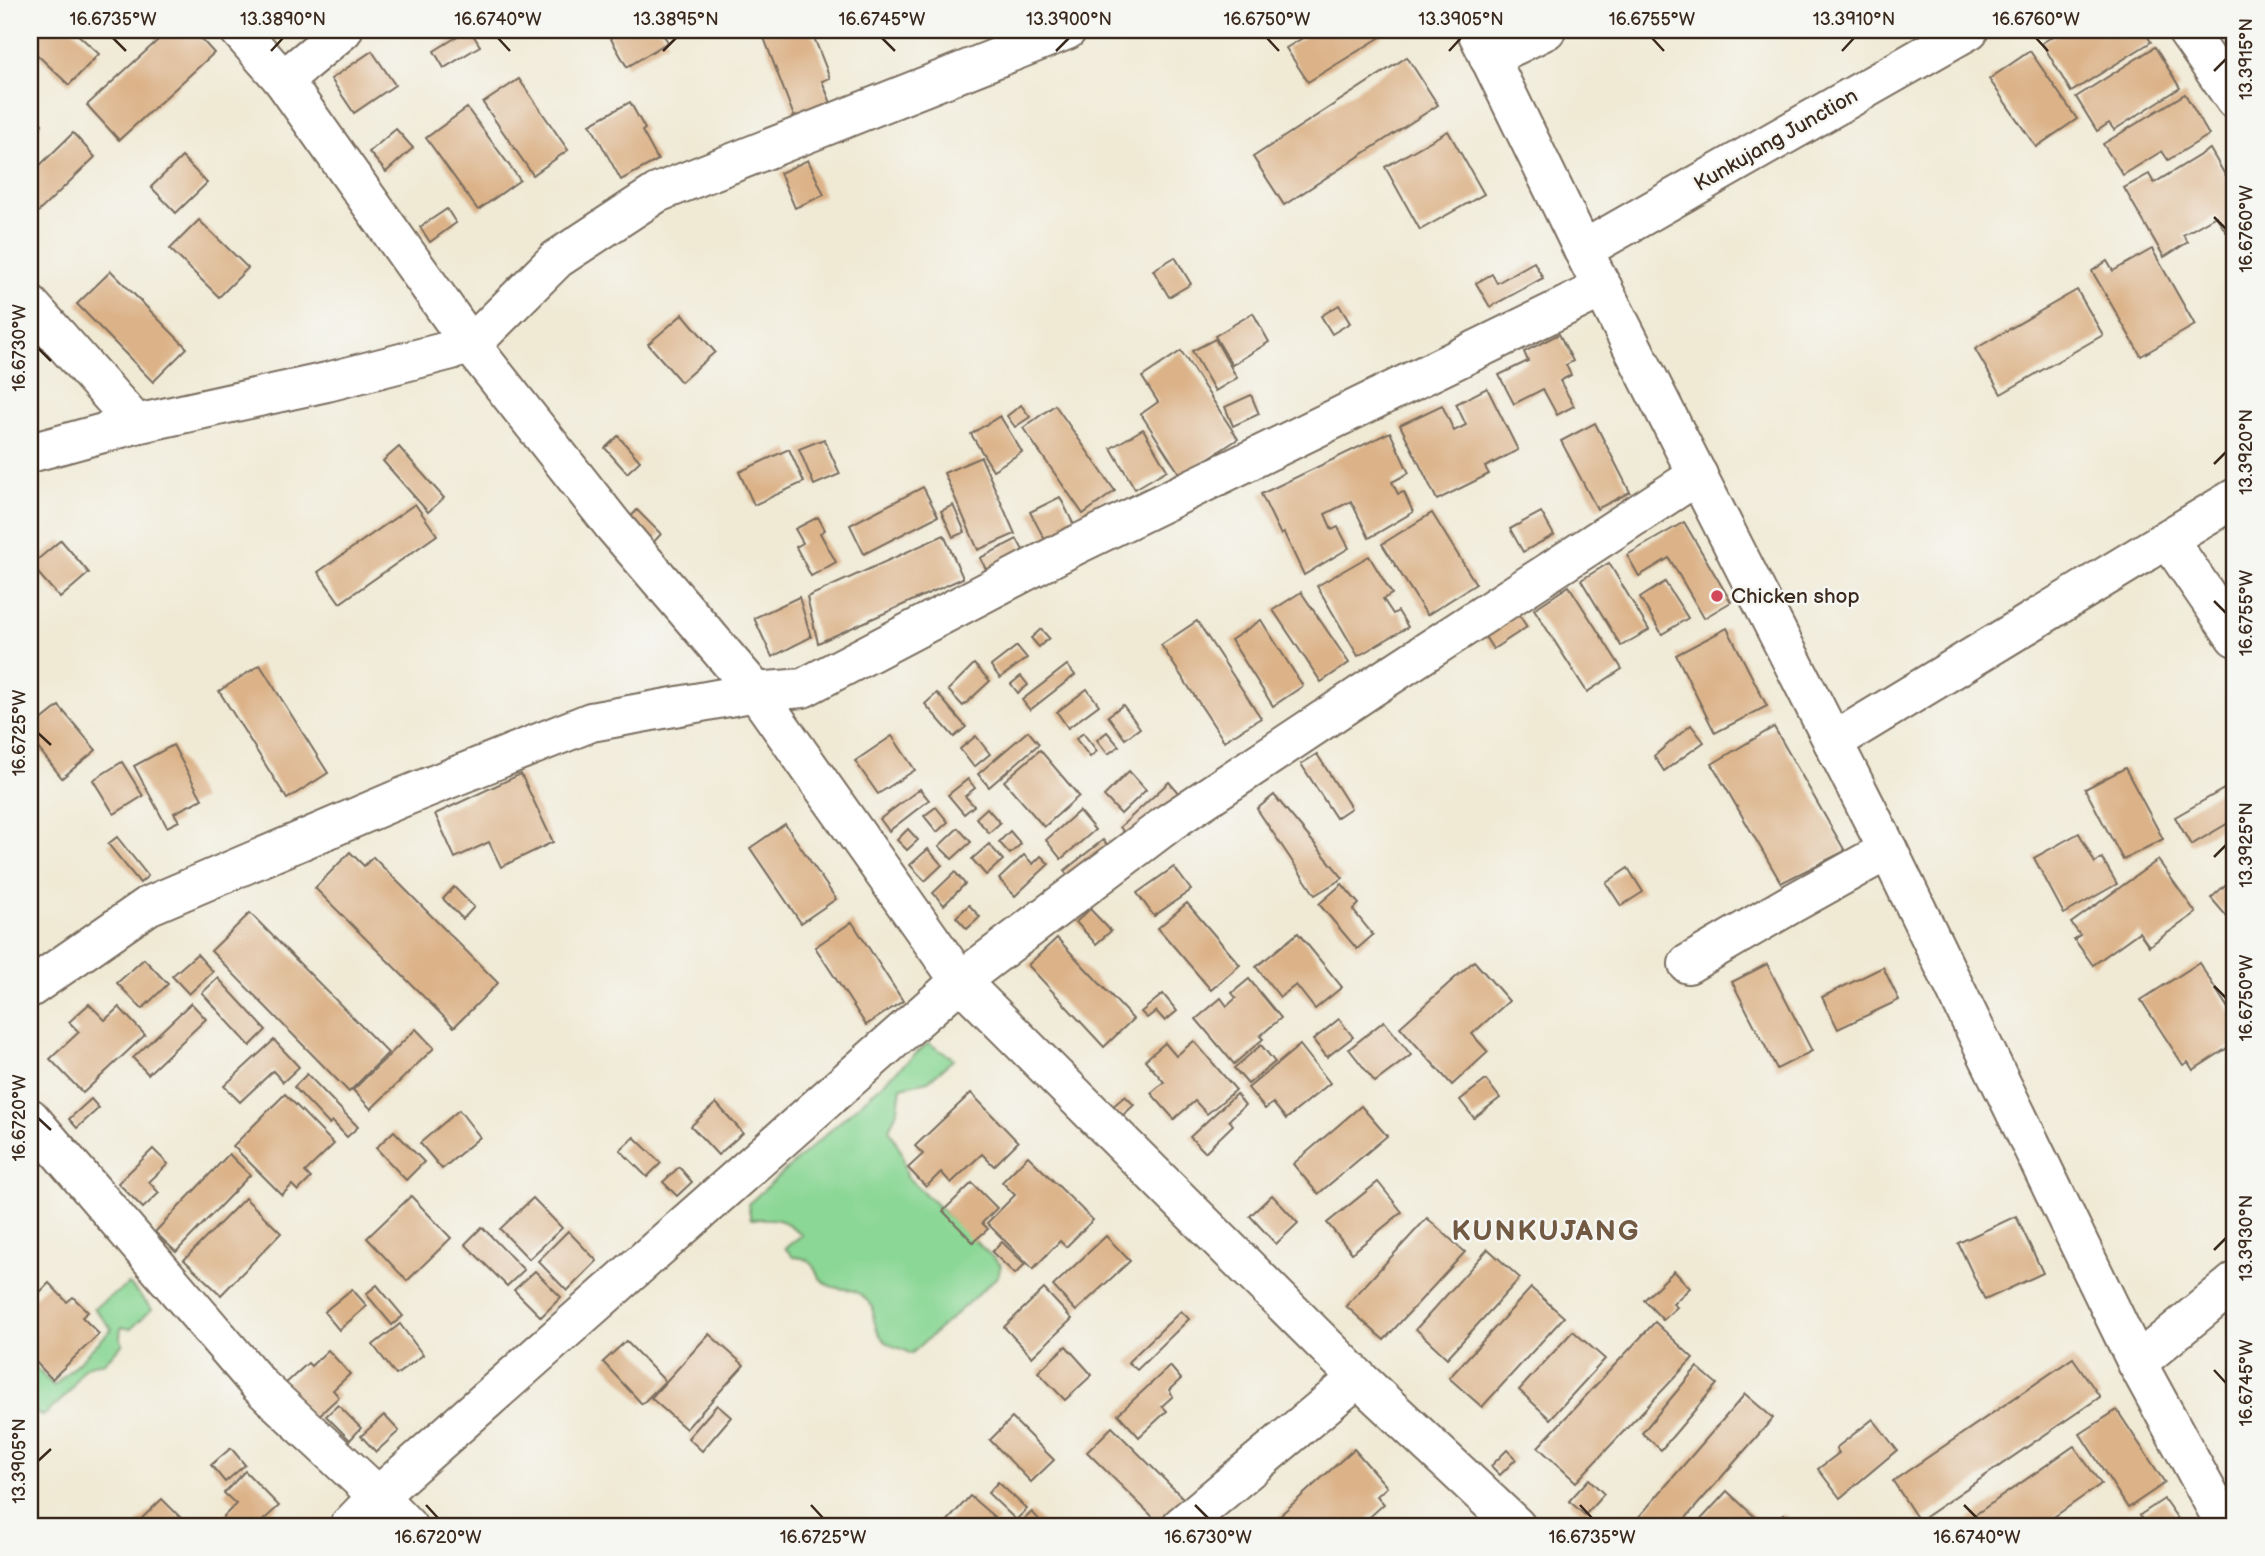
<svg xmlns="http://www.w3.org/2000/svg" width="2265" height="1556" viewBox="0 0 2265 1556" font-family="'Balsamiq Sans',sans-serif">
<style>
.green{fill:#8bd795;stroke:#63805a;stroke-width:2}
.building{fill:#dcb389}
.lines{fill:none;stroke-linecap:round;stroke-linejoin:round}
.minor-casing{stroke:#7a6d5e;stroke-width:42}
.minor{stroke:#fff;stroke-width:38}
.ticks{fill:none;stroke:#3b2a1e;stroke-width:2.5}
.poi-dot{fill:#d1495b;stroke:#f6f6f2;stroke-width:2.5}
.labels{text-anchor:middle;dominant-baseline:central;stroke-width:5;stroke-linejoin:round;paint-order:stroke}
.street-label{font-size:21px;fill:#3b2a1e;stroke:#f6f6f2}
.poi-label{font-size:21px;fill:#3b2a1e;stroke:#f6f6f2;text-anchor:start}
.district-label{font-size:28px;font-weight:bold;letter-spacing:2px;fill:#735a43;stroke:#f6f6f2}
.neatline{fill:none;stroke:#3b2a1e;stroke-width:2.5}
.ticks-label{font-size:18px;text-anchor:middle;fill:#3b2a1e}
</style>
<rect width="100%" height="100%" fill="#f6f6f2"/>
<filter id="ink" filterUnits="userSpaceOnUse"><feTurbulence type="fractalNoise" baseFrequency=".0143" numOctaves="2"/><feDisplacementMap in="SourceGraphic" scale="14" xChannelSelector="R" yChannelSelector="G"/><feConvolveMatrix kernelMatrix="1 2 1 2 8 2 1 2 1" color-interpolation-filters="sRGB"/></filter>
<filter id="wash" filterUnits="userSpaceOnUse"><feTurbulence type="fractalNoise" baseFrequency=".00686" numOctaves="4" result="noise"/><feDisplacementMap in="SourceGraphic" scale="28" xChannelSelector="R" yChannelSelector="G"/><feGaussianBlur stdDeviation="1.57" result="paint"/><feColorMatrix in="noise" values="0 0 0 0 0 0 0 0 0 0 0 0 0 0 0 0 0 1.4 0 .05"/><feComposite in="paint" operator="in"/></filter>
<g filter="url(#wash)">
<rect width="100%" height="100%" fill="#f0ead5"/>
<g class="green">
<path d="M928,1043L954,1059L928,1081L901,1087L898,1109L889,1129L902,1153L907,1177L1001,1265L998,1276L911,1354C900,1346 897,1349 889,1344C877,1337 872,1319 873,1307C867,1300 860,1292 851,1290C842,1288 832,1289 825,1283C810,1272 820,1258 793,1257L785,1248L802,1235C783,1218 777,1218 751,1219L748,1204Z"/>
<path d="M129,1284L152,1309L131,1329L121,1327L120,1337L123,1344L103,1363C76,1363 81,1378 68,1393C60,1402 51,1409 43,1416L30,1410V1362L54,1386L112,1329L94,1308Z"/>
</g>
<g id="blocks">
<g class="building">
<polygon points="30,30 73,30 99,54 69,85 30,48"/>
<polygon points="169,30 193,30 214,53 119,140 87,105"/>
<polygon points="468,30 470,30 480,46 444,68 434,51"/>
<polygon points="610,30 660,30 668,42 627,67 607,32"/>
<polygon points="761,30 811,30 830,78 822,81 837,118 800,132"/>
<polygon points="1316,30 1392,30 1308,82 1286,48"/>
<polygon points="2063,30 2144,30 2151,42 2071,92 2042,43"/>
<polygon points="2155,47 2180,88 2114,130 2109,123 2097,131 2076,97"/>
<polygon points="372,51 395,85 354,113 331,79"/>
<polygon points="2030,51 2077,119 2036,147 1989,79"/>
<polygon points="1407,57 1438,105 1284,205 1253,157"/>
<polygon points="519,79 568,150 533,175 483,103"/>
<polygon points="2185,94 2209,135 2168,160 2162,151 2123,175 2103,144"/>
<polygon points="630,102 645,129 642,131 658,160 621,180 590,124"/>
<polygon points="467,108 520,180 478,210 426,138"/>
<polygon points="30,112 42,124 30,136"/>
<polygon points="396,129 413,148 386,172 369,152"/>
<polygon points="1448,131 1484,194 1420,230 1385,167"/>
<polygon points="73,133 95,157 30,220 30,169 33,172"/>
<polygon points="2210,149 2235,192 2235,227 2226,232 2216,216 2183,235 2188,242 2164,257 2124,188 2149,174 2154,183"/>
<polygon points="182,157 207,183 176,213 151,187"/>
<polygon points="808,160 824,195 795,208 780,173"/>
<polygon points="447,209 456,223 430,242 420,227"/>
<polygon points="199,220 248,268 219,297 170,249"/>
<polygon points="2152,249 2195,325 2141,356 2092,271 2107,261 2113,271"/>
<polygon points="1175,257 1191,284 1169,297 1153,270"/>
<polygon points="1534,262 1543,278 1490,307 1476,283 1492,274 1497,283"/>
<polygon points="111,271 187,348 153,382 77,304"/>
<polygon points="2077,290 2103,335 2001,394 1975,349"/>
<polygon points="1339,305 1350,323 1332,334 1321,316"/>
<polygon points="1253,313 1269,342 1232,365 1215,336"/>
<polygon points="683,314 715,352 681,382 648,344"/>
<polygon points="1559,334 1573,361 1566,365 1571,375 1560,381 1574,406 1557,415 1543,389 1514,404 1499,375 1528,361 1524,352"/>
<polygon points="1215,339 1237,378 1215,391 1192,351"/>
<polygon points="1181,351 1238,439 1181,476 1141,414 1158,402 1142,377"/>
<polygon points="1487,388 1518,450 1485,467 1489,474 1437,500 1400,425 1442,405 1454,431 1466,425 1456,404"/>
<polygon points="1251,395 1259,414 1233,426 1225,407"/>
<polygon points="1021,405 1030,417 1015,427 1007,416"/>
<polygon points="1055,405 1115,491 1083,514 1023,428"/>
<polygon points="1000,416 1022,452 993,470 971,434"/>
<polygon points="1595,423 1630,492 1597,509 1561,441"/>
<polygon points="1143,429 1167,470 1135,489 1111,448"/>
<polygon points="1390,432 1409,473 1392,482 1398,494 1404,492 1413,512 1369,538 1351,501 1325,514 1332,530 1338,527 1349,548 1304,575 1284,533 1281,535 1261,494"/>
<polygon points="618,436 640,461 627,473 605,448"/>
<polygon points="824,439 840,474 814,485 799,449"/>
<polygon points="399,447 444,498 428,512 383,461"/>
<polygon points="789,449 804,482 754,505 739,472"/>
<polygon points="981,457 1015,534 978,550 944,473"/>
<polygon points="923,487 938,516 864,554 850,525"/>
<polygon points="1060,497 1074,525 1045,540 1030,512"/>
<polygon points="415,504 437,535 340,603 318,572"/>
<polygon points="953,505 965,532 953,537 941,511"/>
<polygon points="637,510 661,534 651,545 627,521"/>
<polygon points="1541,512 1554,535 1523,552 1510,529"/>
<polygon points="1432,513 1476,584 1427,615 1382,544"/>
<polygon points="818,517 825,530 820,533 836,562 811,576 796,547 803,543 795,529"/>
<polygon points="1684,522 1731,602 1704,618 1669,558 1639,576 1627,555"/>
<polygon points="944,535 963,578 818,643 807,597"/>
<polygon points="1017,539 1025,554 988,573 980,558"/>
<polygon points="61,540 89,573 60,598 31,565"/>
<polygon points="1369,556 1392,594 1383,599 1393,614 1398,611 1408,627 1358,656 1317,586"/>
<polygon points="1609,563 1649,630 1621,646 1581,580"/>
<polygon points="1665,582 1688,618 1662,634 1640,598"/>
<polygon points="1569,586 1622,669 1587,692 1534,609"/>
<polygon points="1301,592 1349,663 1321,682 1273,610"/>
<polygon points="799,597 811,637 772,657 754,618"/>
<polygon points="1518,613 1527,627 1493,649 1484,635"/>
<polygon points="1261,620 1303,686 1273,706 1231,640"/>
<polygon points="1197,621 1261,718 1224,741 1161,645"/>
<polygon points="1727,628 1767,706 1715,733 1676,655"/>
<polygon points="1041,629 1049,638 1039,647 1031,638"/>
<polygon points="1017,646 1027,658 1000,678 991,666"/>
<polygon points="974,664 990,681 963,706 948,690"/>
<polygon points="260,665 328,773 287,799 219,691"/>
<polygon points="1067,665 1075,675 1030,710 1022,700"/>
<polygon points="1021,676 1028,685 1018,693 1011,684"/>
<polygon points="1087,689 1099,705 1068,728 1057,712"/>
<polygon points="937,693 966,727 954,737 925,704"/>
<polygon points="1123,705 1140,728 1125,739 1108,716"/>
<polygon points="59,706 96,750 62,778 30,738 30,729"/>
<polygon points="1691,725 1704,742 1664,771 1654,756"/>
<polygon points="1774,727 1845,851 1781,883 1712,764"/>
<polygon points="1028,731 1039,744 989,787 978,774"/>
<polygon points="1107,732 1119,746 1108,754 1097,740"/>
<polygon points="1083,733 1097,751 1090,757 1076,739"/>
<polygon points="892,736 915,770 878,794 855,761"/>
<polygon points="976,736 990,754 974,767 960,749"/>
<polygon points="173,745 202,799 174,813 179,821 167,827 134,766"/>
<polygon points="1040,750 1079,796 1044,827 1004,781"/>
<polygon points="1317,754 1351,808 1336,818 1301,764"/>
<polygon points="122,762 143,796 114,814 93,780"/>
<polygon points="2125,768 2163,839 2123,860 2085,789"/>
<polygon points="1129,771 1146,790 1121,814 1104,796"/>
<polygon points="521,774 553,842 501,867 489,842 455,858 435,814"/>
<polygon points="968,779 975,788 965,796 974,806 964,814 948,795"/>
<polygon points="1169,782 1180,795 1135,847 1120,827"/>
<polygon points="2231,785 2235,793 2235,819 2191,845 2175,817"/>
<polygon points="920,789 929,800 889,831 880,819"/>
<polygon points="1274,795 1343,878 1315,895 1257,809"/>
<polygon points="936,807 948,822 937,832 924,816"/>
<polygon points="987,808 1000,823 989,833 976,818"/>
<polygon points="1079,811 1095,830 1061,859 1046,840"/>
<polygon points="785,824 836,899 801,923 750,848"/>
<polygon points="958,828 971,842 952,859 939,846"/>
<polygon points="908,829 918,840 907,850 897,840"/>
<polygon points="1010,831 1021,844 1010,854 999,842"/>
<polygon points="2079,833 2095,863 2102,858 2117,884 2064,914 2034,858"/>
<polygon points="117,837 148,876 140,883 108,844"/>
<polygon points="1103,840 1116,856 1077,887 1064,871"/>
<polygon points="989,844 1003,860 986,875 972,859"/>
<polygon points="928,849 942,865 925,881 910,865"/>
<polygon points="350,852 364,866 373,857 498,983 454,1027 315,888"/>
<polygon points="1024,855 1033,864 1041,856 1049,864 1015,896 999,879"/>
<polygon points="2158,860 2196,913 2149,946 2139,932 2093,965 2074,939 2080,935 2071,923"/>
<polygon points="1174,867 1191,890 1154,916 1137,893"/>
<polygon points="1628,868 1643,892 1621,906 1606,883"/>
<polygon points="955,872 965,884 944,905 933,893"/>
<polygon points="2235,876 2235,926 2211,898"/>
<polygon points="1342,884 1359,904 1353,910 1373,935 1357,949 1319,904"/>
<polygon points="454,887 474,907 463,919 443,899"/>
<polygon points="1187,903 1240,965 1211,990 1158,928"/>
<polygon points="969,905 980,917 967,929 956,917"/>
<polygon points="1090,909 1111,931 1096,944 1076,922"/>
<polygon points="250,913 388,1053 349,1092 211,951"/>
<polygon points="852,922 903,1001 866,1025 815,947"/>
<polygon points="1298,933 1342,987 1315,1009 1296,985 1280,997 1256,967"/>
<polygon points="1057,938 1133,1019 1104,1047 1028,965"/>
<polygon points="197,954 213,972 189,994 172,976"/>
<polygon points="144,959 168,984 142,1009 117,983"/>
<polygon points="1474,961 1509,1001 1472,1034 1488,1052 1452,1085 1400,1027"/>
<polygon points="2199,963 2235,1019 2235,1043 2193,1070 2188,1062 2183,1065 2141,1000"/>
<polygon points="1767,964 1812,1051 1777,1069 1732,982"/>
<polygon points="1883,967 1899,1000 1838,1029 1822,997"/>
<polygon points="218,978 266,1030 250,1046 202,993"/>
<polygon points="1249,979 1281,1018 1260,1036 1263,1039 1234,1064 1196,1019 1221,998 1227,1006 1236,998 1232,993"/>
<polygon points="1163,994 1177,1011 1165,1021 1156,1011 1147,1018 1141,1012"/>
<polygon points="191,1003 206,1019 148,1074 133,1058"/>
<polygon points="89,1004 105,1020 119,1007 145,1035 83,1093 50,1059 79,1032 69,1022"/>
<polygon points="1339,1019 1353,1037 1327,1057 1313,1040"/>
<polygon points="1384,1021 1411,1055 1375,1082 1349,1049"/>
<polygon points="416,1029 434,1048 371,1109 353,1090"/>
<polygon points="274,1040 299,1067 283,1082 273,1071 240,1102 224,1086"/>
<polygon points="1194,1041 1236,1090 1207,1114 1195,1101 1174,1119 1151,1093 1164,1082 1145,1060 1165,1043 1176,1056"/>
<polygon points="1261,1045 1275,1062 1248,1084 1234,1068"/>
<polygon points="1300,1045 1330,1083 1286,1119 1273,1103 1265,1109 1248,1088"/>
<polygon points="307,1074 358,1127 347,1137 332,1121 329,1124 294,1087"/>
<polygon points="1486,1080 1500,1098 1474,1118 1460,1100"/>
<polygon points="971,1093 1018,1142 994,1166 982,1154 951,1183 941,1172 926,1187 908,1168 923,1154 915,1146"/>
<polygon points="285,1094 334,1144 305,1172 311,1178 298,1191 292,1185 282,1195 233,1146"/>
<polygon points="1236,1094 1245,1105 1229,1120 1233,1125 1205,1152 1190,1137"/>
<polygon points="1125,1096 1134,1105 1120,1118 1111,1108"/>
<polygon points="91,1099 99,1108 77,1128 69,1119"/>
<polygon points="716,1103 743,1133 718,1155 691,1126"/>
<polygon points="1361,1106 1387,1136 1318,1194 1293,1164"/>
<polygon points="459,1110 480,1137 442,1169 420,1143"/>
<polygon points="394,1131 424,1162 406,1180 376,1148"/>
<polygon points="634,1137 661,1163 647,1177 620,1150"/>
<polygon points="153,1149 168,1164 149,1182 159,1193 143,1208 118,1183"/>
<polygon points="229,1154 250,1175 176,1252 155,1232"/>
<polygon points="1028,1156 1093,1220 1066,1247 1060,1241 1033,1269 987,1223 1015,1195 1002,1182"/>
<polygon points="679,1167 692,1182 677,1196 663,1182"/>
<polygon points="1378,1182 1402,1212 1352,1253 1327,1223"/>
<polygon points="972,1183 997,1208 982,1223 988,1229 973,1242 943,1211"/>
<polygon points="1272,1195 1298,1223 1276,1244 1250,1216"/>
<polygon points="411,1196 451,1238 407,1281 367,1238"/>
<polygon points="245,1198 281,1233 221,1295 184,1260"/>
<polygon points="533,1198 562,1228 529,1259 500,1229"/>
<polygon points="2016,1216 2043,1273 1985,1300 1958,1243"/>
<polygon points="1427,1218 1465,1252 1384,1340 1346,1306"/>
<polygon points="482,1227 524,1270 507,1286 465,1244"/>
<polygon points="568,1231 597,1261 567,1291 538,1261"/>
<polygon points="1106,1236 1130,1261 1076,1311 1053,1286"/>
<polygon points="1002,1242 1025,1264 1015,1274 992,1252"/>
<polygon points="1488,1249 1520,1278 1447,1358 1416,1329"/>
<polygon points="535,1271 561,1297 541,1317 514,1290"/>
<polygon points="1674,1271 1690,1288 1673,1304 1677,1307 1663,1320 1644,1300"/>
<polygon points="49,1283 67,1302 73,1297 88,1312 82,1317 99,1334 52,1379 30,1356 30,1302"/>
<polygon points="377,1285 403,1316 392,1325 366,1294"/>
<polygon points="1531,1288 1564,1317 1482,1407 1449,1378"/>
<polygon points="352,1289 367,1306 339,1330 324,1312"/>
<polygon points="1044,1289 1072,1319 1032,1357 1004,1327"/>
<polygon points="1181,1311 1189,1319 1137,1370 1128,1362"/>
<polygon points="1655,1322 1693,1358 1576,1482 1538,1447"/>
<polygon points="400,1324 423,1355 396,1375 373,1345"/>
<polygon points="1573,1331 1605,1359 1550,1419 1519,1390"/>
<polygon points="709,1334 744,1365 686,1429 651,1398"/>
<polygon points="626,1341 665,1381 642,1404 603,1362"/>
<polygon points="1066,1346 1092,1375 1065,1400 1038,1372"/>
<polygon points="328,1350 350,1374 333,1390 339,1397 315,1419 284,1385 308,1363 311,1366"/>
<polygon points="2073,1358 2100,1397 1919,1521 1893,1481"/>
<polygon points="1170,1366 1181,1379 1169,1390 1173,1396 1162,1406 1167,1411 1139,1437 1118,1414"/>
<polygon points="1697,1367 1717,1384 1661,1450 1642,1433"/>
<polygon points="1745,1394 1773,1418 1679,1526 1631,1526"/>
<polygon points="338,1405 361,1428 350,1440 326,1416"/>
<polygon points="717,1405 731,1417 702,1451 688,1438"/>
<polygon points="2117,1410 2165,1483 2128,1508 2080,1434"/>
<polygon points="384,1415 399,1431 376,1452 361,1436"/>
<polygon points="1012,1418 1054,1460 1031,1482 990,1440"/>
<polygon points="1873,1419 1897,1450 1840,1498 1818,1469 1839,1453 1836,1448"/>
<polygon points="1112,1427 1193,1508 1175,1526 1162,1526 1087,1452"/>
<polygon points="2074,1446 2101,1484 2041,1526 1959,1526"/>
<polygon points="231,1448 245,1465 225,1482 211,1465"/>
<polygon points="1354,1449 1387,1487 1377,1496 1384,1504 1360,1526 1268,1526"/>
<polygon points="1507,1450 1516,1459 1500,1475 1491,1466"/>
<polygon points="245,1471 279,1506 257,1526 252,1522 248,1526 232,1526 223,1517 236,1504 224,1493"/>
<polygon points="1589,1479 1604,1494 1585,1515 1569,1501"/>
<polygon points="998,1482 1027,1509 1016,1520 988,1493"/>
<polygon points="1727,1491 1757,1519 1750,1526 1695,1526"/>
<polygon points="970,1496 999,1521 994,1526 943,1526"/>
<polygon points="162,1499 189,1526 139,1526 137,1523"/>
<polygon points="2164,1499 2183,1526 2147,1526 2140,1515"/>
<polygon points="1032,1512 1045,1526 1023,1526 1020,1523"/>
<polygon points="1784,1514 1795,1524 1772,1526"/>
</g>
</g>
</g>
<g filter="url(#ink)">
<use href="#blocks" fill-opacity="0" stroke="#7a6d5e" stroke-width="2"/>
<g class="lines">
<defs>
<g id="minor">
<polyline points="239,30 283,80 471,345 613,525 756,692 960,981 1358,1378 1516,1526"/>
<polyline points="1476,30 1583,250 1888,850 2137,1363 2226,1526"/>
<polyline points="2186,30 2235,100"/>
<polyline points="1489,58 1546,30"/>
<polyline points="283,80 343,30"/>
<polyline points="1583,250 1969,30"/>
<polyline points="30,305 136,424"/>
<polyline points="30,453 136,424 327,382 471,345 557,259 657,193 1067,30"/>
<polyline points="2168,539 2235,637"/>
<polyline points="1833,742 2235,498"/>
<polyline points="1688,964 1791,904 1888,850"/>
<polyline points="30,988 148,906 401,798 591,722 756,692 803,688 1074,546 1603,288"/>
<polyline points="30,1118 260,1386 378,1496 407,1526"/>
<polyline points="2137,1363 2235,1282"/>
<polyline points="349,1526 378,1496 960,981 1170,822 1380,682 1698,475"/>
<polyline points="1181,1526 1358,1378"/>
</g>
</defs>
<use href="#minor" class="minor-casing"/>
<use href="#minor" class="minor"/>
</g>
</g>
<path class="ticks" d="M113,38L126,51M498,38L510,51M882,38L895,51M1267,38L1279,51M1652,38L1664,51M2036,38L2048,51M271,51L283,38M663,51L676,38M1056,51L1069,38M1449,51L1461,38M1842,51L1854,38M2214,71L2226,59M2214,217L2226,229M38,348L51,361M2214,464L2226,452M2214,601L2226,613M38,733L51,745M2214,857L2226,845M2214,986L2226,998M38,1118L51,1130M2214,1250L2226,1238M2214,1370L2226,1383M38,1461L51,1449M426,1505L438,1518M811,1505L823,1518M1195,1505L1208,1518M1580,1505L1592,1518M1964,1505L1977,1518"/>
<circle class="poi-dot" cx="1717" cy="596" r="7"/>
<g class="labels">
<g class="street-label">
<text transform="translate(1776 140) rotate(-30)">Kunkujang Junction</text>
</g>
<g class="poi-label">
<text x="1731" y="596">Chicken shop</text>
</g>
<g class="district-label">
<text x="1546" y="1231">KUNKUJANG</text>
</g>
</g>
<rect width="2265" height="1556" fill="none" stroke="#f6f6f2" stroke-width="77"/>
<rect x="38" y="38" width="2188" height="1480" class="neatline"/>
<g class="ticks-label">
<text x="113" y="25">16.6735°W</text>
<text x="283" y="25">13.3890°N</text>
<text x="498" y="25">16.6740°W</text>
<text x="676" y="25">13.3895°N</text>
<text x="882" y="25">16.6745°W</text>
<text x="1069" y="25">13.3900°N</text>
<text x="1267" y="25">16.6750°W</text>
<text x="1461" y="25">13.3905°N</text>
<text x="1652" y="25">16.6755°W</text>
<text x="1854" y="25">13.3910°N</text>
<text x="2036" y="25">16.6760°W</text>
<text transform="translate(2246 59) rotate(-90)" y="6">13.3915°N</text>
<text transform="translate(2246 229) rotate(-90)" y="6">16.6760°W</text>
<text transform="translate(19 348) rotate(-90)" y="6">16.6730°W</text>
<text transform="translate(2246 452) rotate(-90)" y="6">13.3920°N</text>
<text transform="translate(2246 613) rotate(-90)" y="6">16.6755°W</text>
<text transform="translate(19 733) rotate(-90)" y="6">16.6725°W</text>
<text transform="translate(2246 845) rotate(-90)" y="6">13.3925°N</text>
<text transform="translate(2246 998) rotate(-90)" y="6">16.6750°W</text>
<text transform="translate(19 1118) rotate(-90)" y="6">16.6720°W</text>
<text transform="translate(2246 1238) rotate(-90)" y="6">13.3930°N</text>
<text transform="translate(2246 1383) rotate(-90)" y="6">16.6745°W</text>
<text transform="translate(19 1461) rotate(-90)" y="6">13.3905°N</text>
<text x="438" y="1543">16.6720°W</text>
<text x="823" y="1543">16.6725°W</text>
<text x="1208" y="1543">16.6730°W</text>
<text x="1592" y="1543">16.6735°W</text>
<text x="1977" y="1543">16.6740°W</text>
</g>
</svg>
